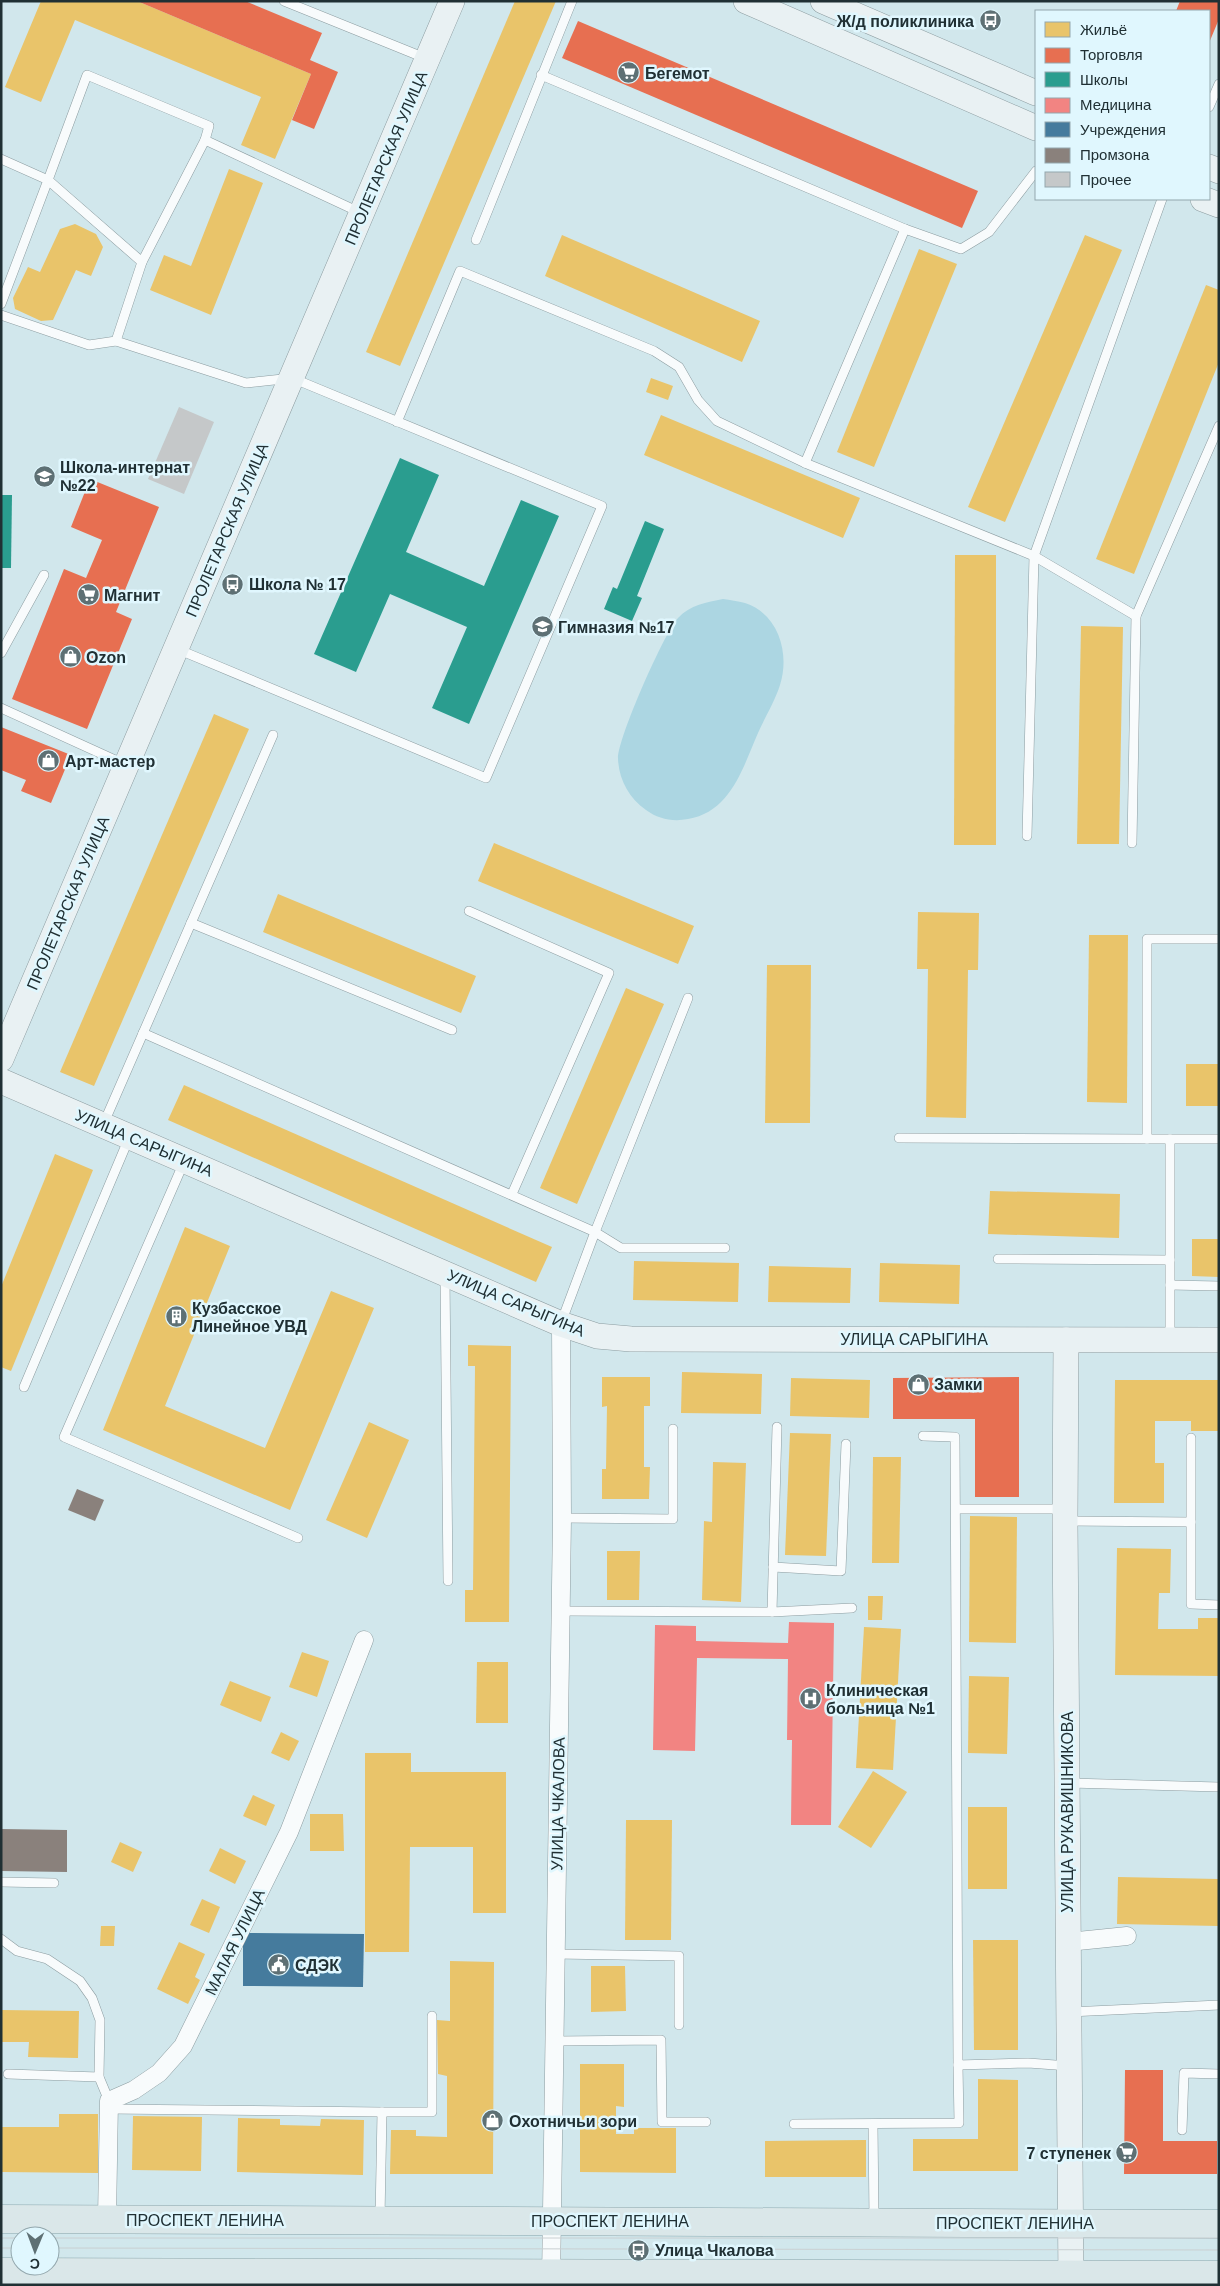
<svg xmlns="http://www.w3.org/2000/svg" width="1220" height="2286" viewBox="0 0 1220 2286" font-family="Arial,sans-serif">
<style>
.green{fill:#acd6e2}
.homes{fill:#e9c46a}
.shops{fill:#e76f51}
.schools{fill:#2a9d8f}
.health{fill:#f28482}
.public{fill:#457b9d}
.industry{fill:#8a817c}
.building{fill:#c5c8c9}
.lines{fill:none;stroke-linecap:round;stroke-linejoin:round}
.lane-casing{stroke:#8c9ca0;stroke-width:10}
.street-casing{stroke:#8c9ca0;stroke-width:19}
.secondary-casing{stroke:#8c9ca0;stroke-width:26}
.primary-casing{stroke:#8ba7ad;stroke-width:29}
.lane{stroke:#f8fbfc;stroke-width:9}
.street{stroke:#f8fbfc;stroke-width:18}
.secondary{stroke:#e9f1f3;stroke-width:25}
.primary{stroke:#dae7e9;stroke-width:28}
.tram{stroke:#cad0d2;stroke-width:1}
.labels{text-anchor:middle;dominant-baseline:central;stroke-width:5;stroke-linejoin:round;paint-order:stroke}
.poi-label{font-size:16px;font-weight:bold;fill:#203034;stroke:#e0f7fe;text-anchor:start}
.street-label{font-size:16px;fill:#203034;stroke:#e0f7fe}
</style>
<rect width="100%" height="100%" fill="#d1e7ec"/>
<path class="green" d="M723,599C730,600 738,601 745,603C779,614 790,654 780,685C775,701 765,717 758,733C743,767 731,812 688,819C673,822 658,819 646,810C629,798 619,780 618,759C617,740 664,633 678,618C690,605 707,602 723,599Z"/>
<g class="homes">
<polygon points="41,1 137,1 311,74 275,159 241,145 261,97 75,20 41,102 5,87"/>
<polygon points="515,1 556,1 400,366 366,352"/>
<polygon points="229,169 263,183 211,315 150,290 164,255 191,266"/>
<polygon points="75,224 96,234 103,247 91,276 76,270 53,320 41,321 15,309 13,298 28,267 40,272 60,229"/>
<polygon points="562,235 760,321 742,362 545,276"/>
<polygon points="1085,235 1122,250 1005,522 968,507"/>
<polygon points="919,249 957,264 874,467 837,452"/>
<polygon points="1206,285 1219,290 1219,362 1134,574 1096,559"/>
<polygon points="651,378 673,386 668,400 646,392"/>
<polygon points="661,415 860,498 843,538 644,455"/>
<polygon points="955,555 996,555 996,845 954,845"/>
<polygon points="1081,626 1123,627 1119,844 1077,844"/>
<polygon points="214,714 249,729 94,1086 60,1072"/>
<polygon points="494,843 694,926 678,964 478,881"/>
<polygon points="278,894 476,976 461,1013 263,932"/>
<polygon points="918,912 979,913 978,970 968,970 966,1118 926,1117 928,969 917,969"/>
<polygon points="1089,935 1128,935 1127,1103 1087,1102"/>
<polygon points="767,965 811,965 810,1123 765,1123"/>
<polygon points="626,988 664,1004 577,1204 540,1188"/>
<rect x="1186" y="1064" width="33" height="42"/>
<polygon points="184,1085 552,1247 536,1282 168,1120"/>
<polygon points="55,1154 93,1170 11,1371 1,1367 1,1287"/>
<polygon points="990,1191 1120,1194 1119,1238 988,1234"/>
<polygon points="185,1227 230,1246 165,1406 265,1448 331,1291 374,1308 290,1510 103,1430"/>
<polygon points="1192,1239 1219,1239 1219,1277 1192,1276"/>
<polygon points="634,1261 739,1263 738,1302 633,1300"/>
<polygon points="880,1263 960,1265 959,1304 879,1302"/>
<polygon points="769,1266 851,1268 850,1303 768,1302"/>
<polygon points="468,1345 511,1346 509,1622 465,1622 465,1590 473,1590 475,1366 468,1366"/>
<polygon points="682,1372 762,1374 761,1414 681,1413"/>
<polygon points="602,1377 650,1377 650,1406 644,1406 644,1467 650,1467 649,1499 602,1499 602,1469 606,1469 607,1406 602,1407"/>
<polygon points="791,1378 870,1380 869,1418 790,1416"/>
<polygon points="1115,1380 1219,1380 1219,1431 1191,1431 1191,1421 1155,1421 1155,1463 1164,1463 1164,1503 1114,1503"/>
<polygon points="369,1422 409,1440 367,1538 326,1520"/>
<polygon points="790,1433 831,1434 826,1556 785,1555"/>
<polygon points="873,1457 901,1457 899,1563 872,1563"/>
<polygon points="713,1462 746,1463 741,1602 702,1600 704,1521 712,1522"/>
<polygon points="970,1516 1017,1517 1016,1643 969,1642"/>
<polygon points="1117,1548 1171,1549 1170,1593 1159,1593 1158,1629 1198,1629 1198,1618 1219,1618 1219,1676 1115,1675"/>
<polygon points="607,1551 640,1551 639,1600 607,1600"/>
<polygon points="868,1596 883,1596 882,1620 868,1620"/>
<polygon points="864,1627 901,1629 893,1770 856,1768"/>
<polygon points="302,1652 329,1661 317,1697 289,1687"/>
<polygon points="477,1662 508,1662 508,1723 476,1723"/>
<polygon points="969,1676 1009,1677 1007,1754 968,1753"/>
<polygon points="230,1681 271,1697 261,1722 220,1705"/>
<polygon points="281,1732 299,1741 289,1761 271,1753"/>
<polygon points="365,1753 411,1753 411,1772 506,1772 506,1913 473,1913 473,1847 410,1847 409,1952 365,1952"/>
<polygon points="873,1771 907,1792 871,1848 838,1827"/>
<polygon points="253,1795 275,1805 266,1826 243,1816"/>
<rect x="968" y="1807" width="39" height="82"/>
<polygon points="310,1814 343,1814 344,1851 310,1851"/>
<polygon points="626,1820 672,1820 671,1940 625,1940"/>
<polygon points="120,1842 142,1852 133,1872 111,1862"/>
<polygon points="220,1848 246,1861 235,1884 209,1871"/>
<polygon points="1118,1877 1219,1879 1219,1926 1117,1924"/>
<polygon points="202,1899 220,1907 209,1933 190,1925"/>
<polygon points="101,1926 115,1926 114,1946 100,1946"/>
<polygon points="973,1940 1018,1940 1018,2050 974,2050"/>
<polygon points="179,1942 205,1954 195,1977 200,1980 188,2004 157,1989"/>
<polygon points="450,1961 494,1962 493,2174 390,2174 391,2130 416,2130 416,2136 447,2137 447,2076 438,2074 437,2020 450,2021"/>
<polygon points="591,1966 625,1966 626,2011 591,2012"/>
<polygon points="1,2010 79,2011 78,2058 28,2057 29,2042 1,2042"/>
<polygon points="580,2064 624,2064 624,2107 616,2106 616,2134 634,2134 634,2128 676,2128 676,2173 580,2172"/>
<polygon points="978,2079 1018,2080 1018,2171 913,2171 913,2139 978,2139"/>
<polygon points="59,2114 98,2114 98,2173 1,2172 1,2127 59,2127"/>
<polygon points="133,2116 202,2117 201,2171 132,2170"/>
<polygon points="238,2118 280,2119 280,2125 320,2126 321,2119 364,2120 363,2175 237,2172"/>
<polygon points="866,2140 866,2177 765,2177 765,2141"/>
</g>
<g class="shops">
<polygon points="137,1 245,1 322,33 310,60 338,72 314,129 292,120 311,74"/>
<polygon points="1180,1 1219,1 1219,19 1209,43 1209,11 1176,11"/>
<polygon points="578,21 978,191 962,228 562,58"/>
<polygon points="90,479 159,507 116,612 132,619 87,729 12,699 64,569 86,578 102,540 71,527"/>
<polygon points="1,727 71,755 51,803 21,791 26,780 1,770"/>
<polygon points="1019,1377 1019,1497 975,1497 975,1419 893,1419 893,1378"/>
<polygon points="1125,2070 1163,2070 1163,2141 1217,2141 1217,2174 1124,2174"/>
</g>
<g class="schools">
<polygon points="400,458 439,475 406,552 484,586 521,500 559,516 469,724 432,708 467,627 390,594 356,672 314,654"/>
<polygon points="1,495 12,495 11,568 1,568"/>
<polygon points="645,521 664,529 637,596 642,598 632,621 604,609 613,587 617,589"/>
</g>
<polygon class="health" points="789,1622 834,1623 831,1825 791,1825 792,1740 787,1740 788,1659 697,1658 695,1751 653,1750 655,1625 696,1626 696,1641 788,1643"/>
<polygon class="public" points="243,1933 364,1934 363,1987 243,1986"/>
<g class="industry">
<polygon points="77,1489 104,1500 95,1521 68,1510"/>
<polygon points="1,1829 67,1830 67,1872 1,1871"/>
</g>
<polygon class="building" points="179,407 214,422 184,494 148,479"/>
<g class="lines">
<defs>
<g id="lane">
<polyline points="284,1 425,58"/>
<polygon points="87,75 209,126 205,140 142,262 48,180"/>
<polyline points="541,75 905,229 961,249 989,232 1036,171"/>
<polyline points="1209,107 1219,84"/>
<polyline points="205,140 359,212"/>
<polyline points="1,159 48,180 1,304"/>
<polyline points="476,240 572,1"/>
<polyline points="142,262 116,341 246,383 292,378 602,506 486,778 177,649"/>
<polyline points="1,315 89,345 116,341"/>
<polyline points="397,422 460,271 654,351 679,367 698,400 717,421 805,463 1034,556 1136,616"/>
<polyline points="805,463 905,229"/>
<polyline points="1,653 44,575"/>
<polyline points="1,708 124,764"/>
<polyline points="1027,836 1034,556 1162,199"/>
<polyline points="1132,843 1136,616 1219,426"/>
<polyline points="469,911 609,973 512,1194"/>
<polyline points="191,923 452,1030"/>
<polyline points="688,998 595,1232 621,1248 725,1248"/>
<polyline points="143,1033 595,1232 561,1323"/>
<polyline points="103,1125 273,735"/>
<polyline points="899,1138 1147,1139"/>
<polyline points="1170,1139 1219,1139"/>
<polyline points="184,1162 64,1437 298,1538"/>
<polyline points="998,1259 1170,1260"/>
<polyline points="445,1276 448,1581"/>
<polyline points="1170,1285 1219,1286"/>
<polyline points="1170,1337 1170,1139 1147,1139 1147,939 1219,939"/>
<polyline points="24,1387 129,1138"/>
<polyline points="923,1436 955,1437 958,2065 1028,2063 1069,2066"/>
<polyline points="1191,1438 1191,1604 1219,1605"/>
<polyline points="956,1509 1065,1509"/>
<polyline points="562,1518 673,1519 673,1429"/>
<polyline points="1066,1521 1191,1522"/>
<polyline points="773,1567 841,1571 846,1444"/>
<polyline points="560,1611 772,1612 852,1608"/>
<polyline points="772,1612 777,1427"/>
<polyline points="1069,1783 1219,1787"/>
<polyline points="1,1882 54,1883"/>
<polyline points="1,1939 17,1951 47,1959 80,1981 92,1998 100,2020 99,2077 109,2101"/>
<polyline points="556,1954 679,1956 679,2025"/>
<polyline points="1069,2012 1219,2005"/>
<polyline points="556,2041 661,2040 662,2122 706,2122"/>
<polyline points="8,2074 99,2077"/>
<polyline points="109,2109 382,2112"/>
<polyline points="794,2124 959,2123 958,2065"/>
<polyline points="873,2124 874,2220"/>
<polyline points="1182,2130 1184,2073 1219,2074"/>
<polyline points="380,2218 382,2112 432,2112 432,2016"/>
</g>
<g id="street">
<polyline points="1068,1942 1127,1936"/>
<polyline points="107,2219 109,2101 134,2090 159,2073 183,2046 289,1832 364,1640"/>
<polyline points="551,2282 562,1518 561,1324"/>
</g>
<g id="secondary">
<polyline points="746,1 1036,128"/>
<polyline points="823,1 1036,93"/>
<polyline points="1209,167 1219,171"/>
<polyline points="1203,199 1219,205"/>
<polyline points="1,1059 452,1"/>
<polyline points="1,1081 561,1324 597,1336 631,1339 1219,1340"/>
<polyline points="1066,1340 1065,1521 1071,2285"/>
</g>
<g id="primary">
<polyline points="1,2219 1219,2224"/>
<polyline points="1,2272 1219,2275"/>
</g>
</defs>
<use href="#lane" class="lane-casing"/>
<use href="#street" class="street-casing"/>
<use href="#secondary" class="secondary-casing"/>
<use href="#primary" class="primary-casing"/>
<use href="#lane" class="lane"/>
<use href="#street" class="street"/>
<use href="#secondary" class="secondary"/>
<use href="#primary" class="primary"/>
<g class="tram">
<polyline points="1,2238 20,2238"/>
<polyline points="50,2238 1219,2238"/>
<polyline points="1,2248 20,2248"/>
<polyline points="50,2248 1219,2250"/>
</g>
</g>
<defs>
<symbol id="bus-disc" viewBox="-11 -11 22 22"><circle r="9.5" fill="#5e7074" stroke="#e0f7fe"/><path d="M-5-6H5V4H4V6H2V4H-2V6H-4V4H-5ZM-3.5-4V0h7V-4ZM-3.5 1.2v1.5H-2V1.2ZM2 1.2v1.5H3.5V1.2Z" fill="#fff"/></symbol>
<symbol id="supermarket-disc" viewBox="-11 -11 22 22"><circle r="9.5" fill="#5e7074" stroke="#e0f7fe"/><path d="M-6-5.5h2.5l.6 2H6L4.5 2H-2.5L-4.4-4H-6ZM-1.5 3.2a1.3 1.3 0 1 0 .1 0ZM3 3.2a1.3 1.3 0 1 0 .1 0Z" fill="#fff"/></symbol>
<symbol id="school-disc" viewBox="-11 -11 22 22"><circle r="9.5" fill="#5e7074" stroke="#e0f7fe"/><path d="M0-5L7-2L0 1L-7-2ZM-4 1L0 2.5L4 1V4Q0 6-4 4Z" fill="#fff"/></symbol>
<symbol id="shop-disc" viewBox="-11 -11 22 22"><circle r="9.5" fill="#5e7074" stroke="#e0f7fe"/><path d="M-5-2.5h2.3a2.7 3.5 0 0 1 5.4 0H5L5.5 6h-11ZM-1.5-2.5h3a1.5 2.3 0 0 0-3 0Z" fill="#fff"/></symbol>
<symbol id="building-disc" viewBox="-11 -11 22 22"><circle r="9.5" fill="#5e7074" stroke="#e0f7fe"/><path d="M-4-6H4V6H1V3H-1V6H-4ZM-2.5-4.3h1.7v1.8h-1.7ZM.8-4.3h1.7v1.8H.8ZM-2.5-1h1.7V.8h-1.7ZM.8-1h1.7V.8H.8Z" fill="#fff"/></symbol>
<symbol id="hospital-disc" viewBox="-11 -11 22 22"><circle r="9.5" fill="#5e7074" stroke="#e0f7fe"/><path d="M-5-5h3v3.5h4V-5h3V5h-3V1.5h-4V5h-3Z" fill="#fff"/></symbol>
<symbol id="civic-disc" viewBox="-11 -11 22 22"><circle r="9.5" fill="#5e7074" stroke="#e0f7fe"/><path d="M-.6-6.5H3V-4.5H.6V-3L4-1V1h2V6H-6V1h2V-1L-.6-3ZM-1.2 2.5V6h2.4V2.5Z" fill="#fff"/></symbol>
</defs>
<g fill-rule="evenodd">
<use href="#bus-disc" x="978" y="8" width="25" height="25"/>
<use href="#supermarket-disc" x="616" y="60" width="25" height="25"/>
<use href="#school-disc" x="32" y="464" width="25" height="25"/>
<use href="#bus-disc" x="220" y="572" width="25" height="25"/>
<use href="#supermarket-disc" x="76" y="582" width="25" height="25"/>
<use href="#school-disc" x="530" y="614" width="25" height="25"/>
<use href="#shop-disc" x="58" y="644" width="25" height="25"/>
<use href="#shop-disc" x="36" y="748" width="25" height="25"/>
<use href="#building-disc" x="164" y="1304" width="25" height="25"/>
<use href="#shop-disc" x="906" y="1372" width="25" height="25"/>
<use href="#hospital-disc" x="798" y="1686" width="25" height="25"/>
<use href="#civic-disc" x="266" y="1952" width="25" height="25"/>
<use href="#shop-disc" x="480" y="2108" width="25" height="25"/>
<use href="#supermarket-disc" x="1114" y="2140" width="25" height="25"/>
<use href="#bus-disc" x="626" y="2238" width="25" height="25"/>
</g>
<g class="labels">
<g class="poi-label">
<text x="974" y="21" text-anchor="end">Ж/д поликлиника</text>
<text x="645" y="73">Бегемот</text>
<text x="60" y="467">Школа-интернат<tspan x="60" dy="18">№22</tspan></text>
<text x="249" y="584">Школа № 17</text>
<text x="104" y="595">Магнит</text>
<text x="558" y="627">Гимназия №17</text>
<text x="86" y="657">Ozon</text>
<text x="65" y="761">Арт-мастер</text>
<text x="192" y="1308">Кузбасское<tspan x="192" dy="18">Линейное УВД</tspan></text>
<text x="934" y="1384">Замки</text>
<text x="826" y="1690">Клиническая<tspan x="826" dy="18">больница №1</tspan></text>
<text x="295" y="1965">СДЭК</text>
<text x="509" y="2121">Охотничьи зори</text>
<text x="1111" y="2153" text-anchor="end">7 ступенек</text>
<text x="655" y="2250">Улица Чкалова</text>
</g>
<g class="street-label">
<text transform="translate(386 158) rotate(-67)">ПРОЛЕТАРСКАЯ УЛИЦА</text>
<text transform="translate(227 530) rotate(-67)">ПРОЛЕТАРСКАЯ УЛИЦА</text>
<text transform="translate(68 903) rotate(-67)">ПРОЛЕТАРСКАЯ УЛИЦА</text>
<text transform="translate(144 1143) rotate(23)">УЛИЦА САРЫГИНА</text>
<text transform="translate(516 1303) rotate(23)">УЛИЦА САРЫГИНА</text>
<text x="914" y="1339">УЛИЦА САРЫГИНА</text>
<text transform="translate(558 1804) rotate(-89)">УЛИЦА ЧКАЛОВА</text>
<text transform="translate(1067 1812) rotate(-90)">УЛИЦА РУКАВИШНИКОВА</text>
<text transform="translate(235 1942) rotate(-64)">МАЛАЯ УЛИЦА</text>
<text x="205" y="2220">ПРОСПЕКТ ЛЕНИНА</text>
<text x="610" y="2221">ПРОСПЕКТ ЛЕНИНА</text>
<text x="1015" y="2223">ПРОСПЕКТ ЛЕНИНА</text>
</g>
</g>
<rect width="1220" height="2286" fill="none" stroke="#203034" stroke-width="5"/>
<rect x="1035" y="10" width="175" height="190" fill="#e0f7fe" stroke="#93a7ad"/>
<rect x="1045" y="22" width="25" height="15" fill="#e9c46a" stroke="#93a7ad"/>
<text x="1080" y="35" font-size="15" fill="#203034">Жильё</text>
<rect x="1045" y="48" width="25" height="15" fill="#e76f51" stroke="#93a7ad"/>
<text x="1080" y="60" font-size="15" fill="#203034">Торговля</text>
<rect x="1045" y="72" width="25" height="15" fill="#2a9d8f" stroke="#93a7ad"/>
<text x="1080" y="85" font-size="15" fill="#203034">Школы</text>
<rect x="1045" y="98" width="25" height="15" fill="#f28482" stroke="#93a7ad"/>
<text x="1080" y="110" font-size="15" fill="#203034">Медицина</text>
<rect x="1045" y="122" width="25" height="15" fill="#457b9d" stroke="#93a7ad"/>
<text x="1080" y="135" font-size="15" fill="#203034">Учреждения</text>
<rect x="1045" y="148" width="25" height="15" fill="#8a817c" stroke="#93a7ad"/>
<text x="1080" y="160" font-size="15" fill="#203034">Промзона</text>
<rect x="1045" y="172" width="25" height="15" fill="#c5c8c9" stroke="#93a7ad"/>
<text x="1080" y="185" font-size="15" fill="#203034">Прочее</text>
<g transform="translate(35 2251) rotate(181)"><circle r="24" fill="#e0f7fe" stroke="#93a7ad"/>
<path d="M0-4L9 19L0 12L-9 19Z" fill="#5e7074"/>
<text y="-8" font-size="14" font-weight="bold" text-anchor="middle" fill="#203034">С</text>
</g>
</svg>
